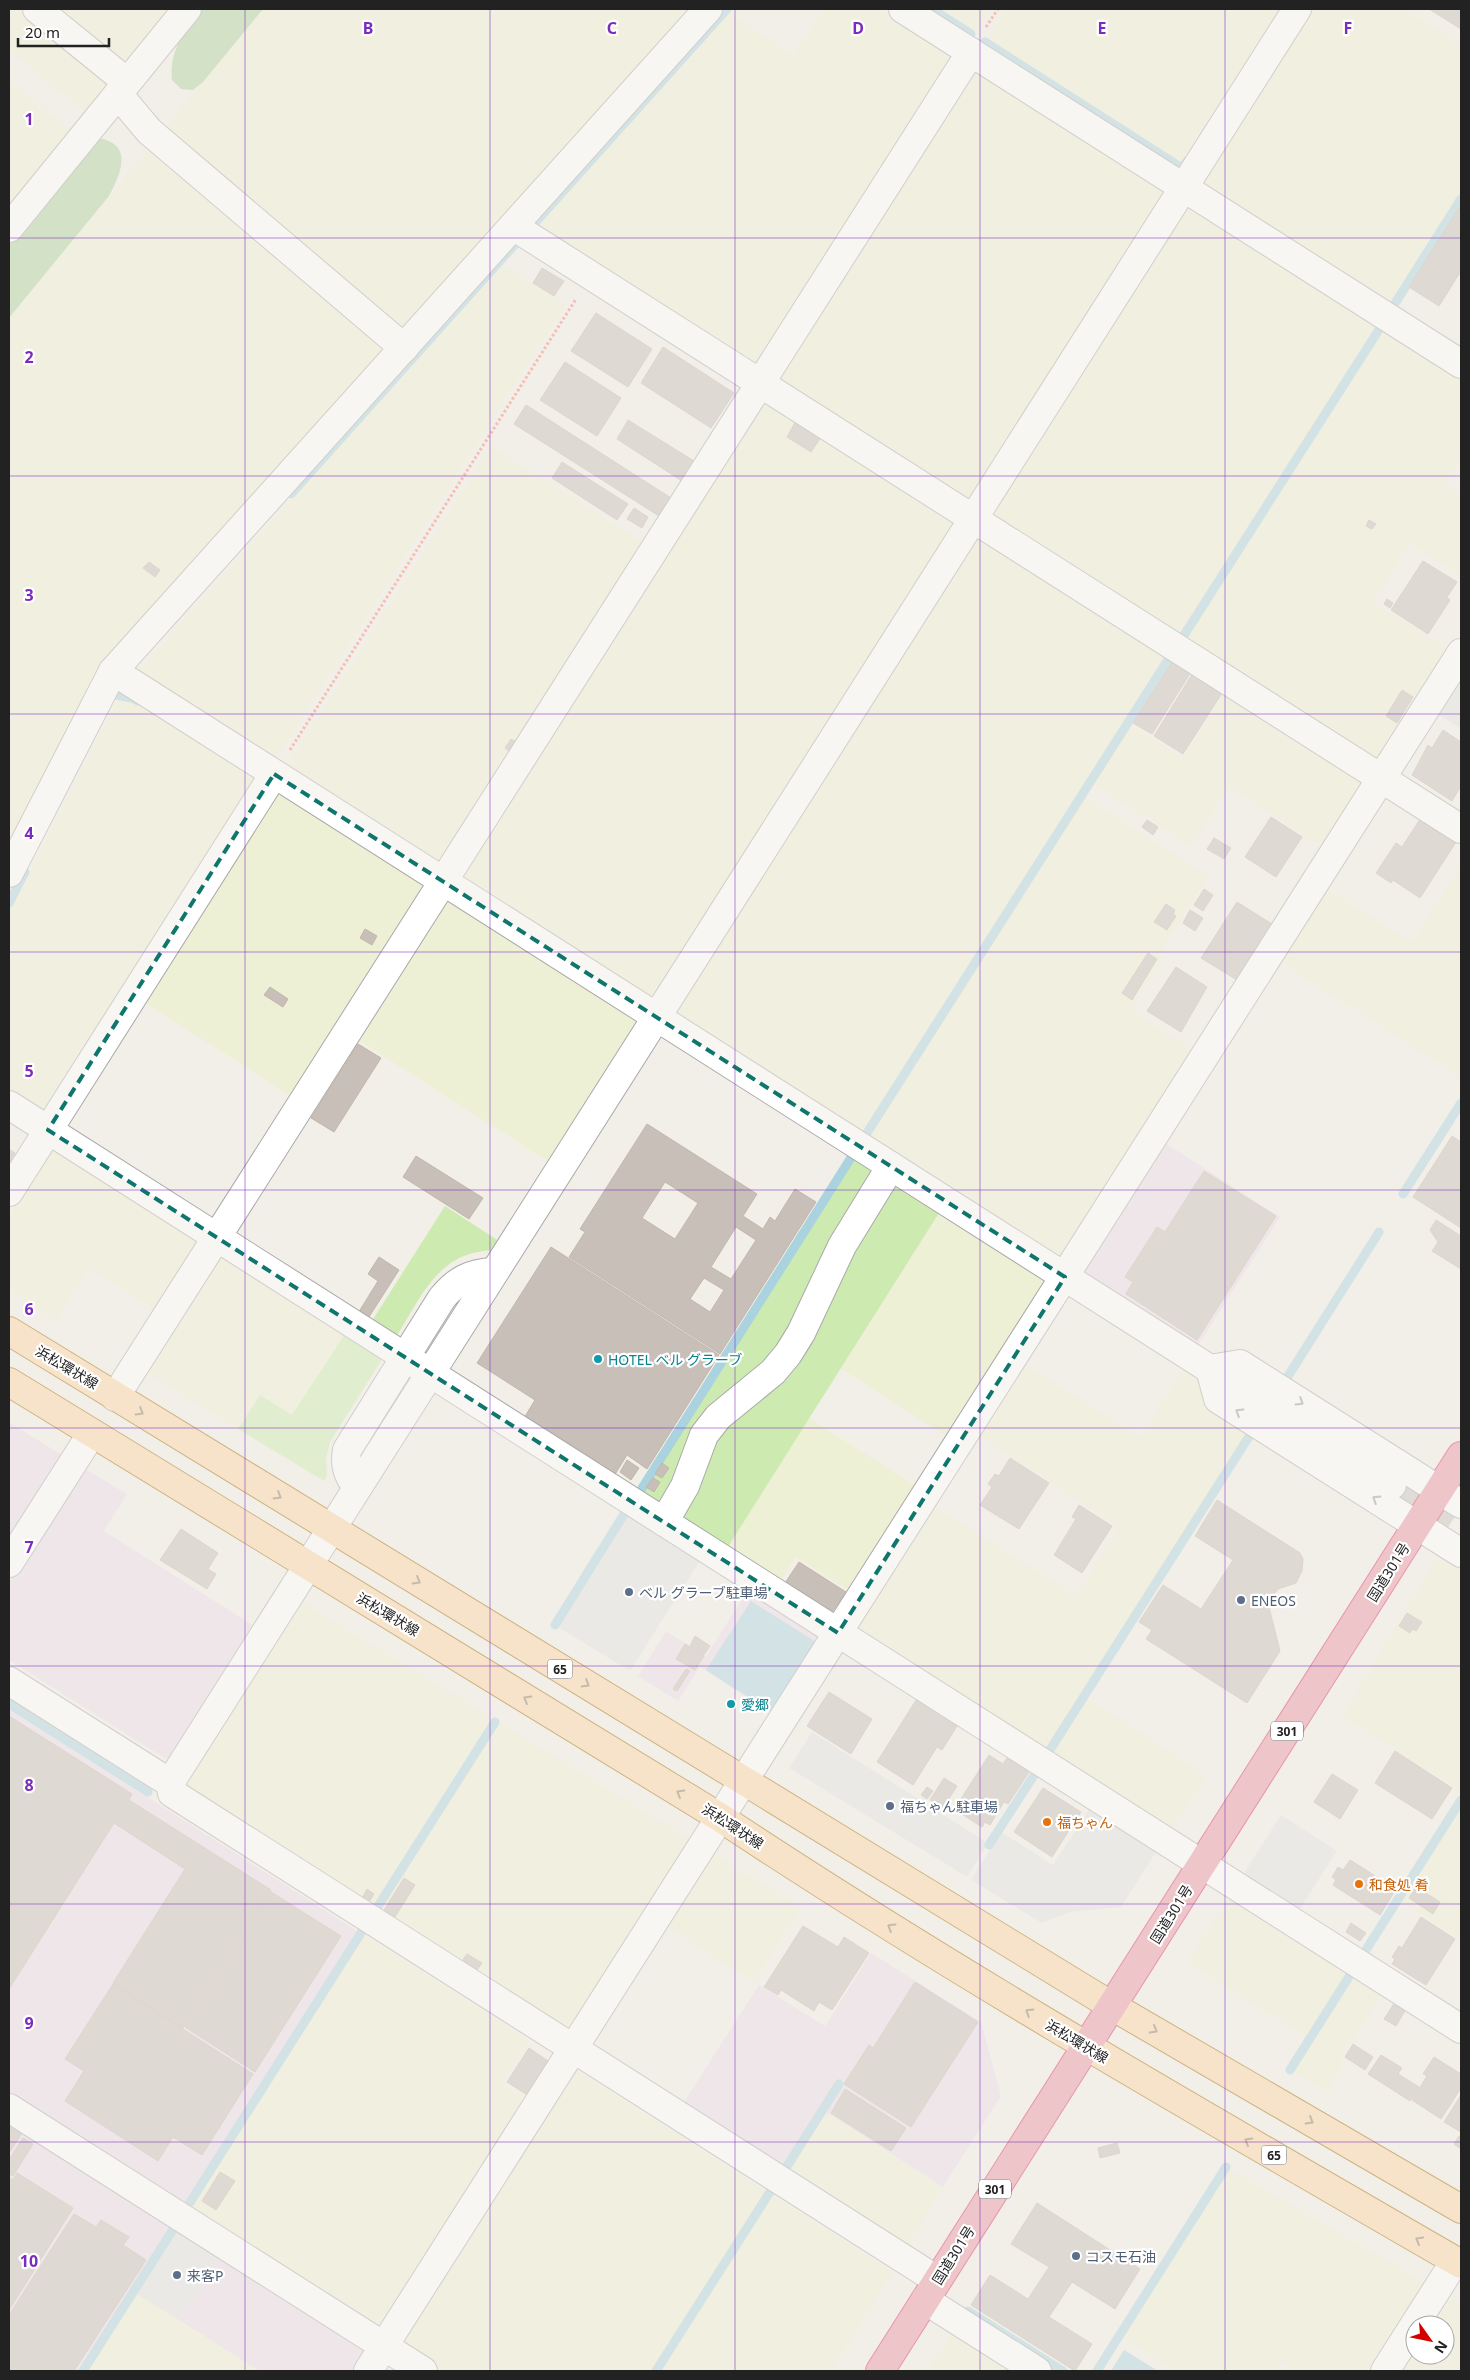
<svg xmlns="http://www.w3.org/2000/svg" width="1470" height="2380" viewBox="0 0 1470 2380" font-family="'Noto Sans','Noto Sans JP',sans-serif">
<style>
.industrial{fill:#ebdbe8}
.farmland{fill:#eef0d5}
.grass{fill:#cdebb0}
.forest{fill:#add19e}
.parking{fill:#e2e2e2}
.water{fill:#aad3df}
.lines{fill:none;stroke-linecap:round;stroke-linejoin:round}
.stream{stroke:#aad3df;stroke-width:9}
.building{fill:#c7bfb8;stroke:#c4b6ab;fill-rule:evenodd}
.minor-tunnel{stroke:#c8c6c1;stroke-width:28;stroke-dasharray:28 14;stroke-linecap:butt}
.minor-casing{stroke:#a9a9a9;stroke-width:30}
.major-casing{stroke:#a06b00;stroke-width:30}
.highway-casing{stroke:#dc2a67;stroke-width:30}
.path{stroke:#fa8072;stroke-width:3;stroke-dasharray:2.5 2.5;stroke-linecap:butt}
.minor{stroke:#fff;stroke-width:28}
.major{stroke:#fcd6a4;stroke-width:28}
.highway{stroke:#e892a2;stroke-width:28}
.oneway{stroke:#9c9c9c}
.oneway2{stroke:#8f7c63}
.marked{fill:none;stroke:#0f766e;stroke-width:4;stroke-dasharray:10 6;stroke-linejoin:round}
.grid{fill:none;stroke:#7b2cbf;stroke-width:1;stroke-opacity:0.55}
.culture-dot{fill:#0f9aa8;stroke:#fff;stroke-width:2}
.service-dot{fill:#5c6f8a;stroke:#fff;stroke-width:2}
.food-dot{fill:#e8710a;stroke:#fff;stroke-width:2}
.labels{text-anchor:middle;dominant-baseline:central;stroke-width:4.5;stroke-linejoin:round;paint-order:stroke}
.shield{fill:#fff;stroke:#646464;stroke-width:1}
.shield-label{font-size:12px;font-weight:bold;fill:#222}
.culture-label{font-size:14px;fill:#0d838f;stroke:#fff;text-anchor:start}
.street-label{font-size:14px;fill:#222;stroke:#fff}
.service-label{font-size:14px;fill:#4e5e75;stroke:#fff;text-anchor:start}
.food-label{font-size:14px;fill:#c56008;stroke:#fff;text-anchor:start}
.grid-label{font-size:16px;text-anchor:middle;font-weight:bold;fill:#7b2cbf;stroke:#fff;stroke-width:4.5;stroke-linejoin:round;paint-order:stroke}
</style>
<rect width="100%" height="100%" fill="#f2efe9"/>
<g class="industrial">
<polygon points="1162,1141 1280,1217 1197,1347 1078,1272"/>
<polygon points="9,1422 65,1457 9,1546"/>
<polygon points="82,1467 127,1494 104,1531 257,1628 175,1757 166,1759 9,1660 9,1583"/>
<polygon points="750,1587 820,1632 822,1642 775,1715 700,1667 678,1701 638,1676 666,1631 706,1656"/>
<polygon points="9,1709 359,1932 186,2205 9,2092"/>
<polygon points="871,1953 981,2022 1001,2096 943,2187 824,2111 842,2084 838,2081 780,2172 680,2108 759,1985 825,2026"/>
<polygon points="9,2124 171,2227 80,2371 9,2371"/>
<polygon points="219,2258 369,2353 357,2371 259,2371 179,2320"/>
</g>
<g class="farmland">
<polygon points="9,9 23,9 109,79 110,89 89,115 9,50"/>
<polygon points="52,9 176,9 130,64 121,65"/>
<polygon points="263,9 690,9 400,332 163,130"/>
<polygon points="824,9 882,9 957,56 757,370 535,229 729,13 794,55"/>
<polygon points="936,9 990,9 974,33"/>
<polygon points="1006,9 1279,9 1180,164 986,41"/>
<polygon points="1308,9 1405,9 1461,45 1461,195 1391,305 1198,183"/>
<polygon points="973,67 1170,192 970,506 774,381"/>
<polygon points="9,81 74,134 9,213"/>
<polygon points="152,145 387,346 101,664 9,843 9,318"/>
<polygon points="1185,202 1379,325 1179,638 986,516"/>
<polygon points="502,265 565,305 275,761 136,673"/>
<polygon points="1382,327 1461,377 1461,457 1444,485 1461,496 1459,505 1461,506 1461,576 1410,543 1373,602 1451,652 1379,766 1183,641"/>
<polygon points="764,396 961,521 655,1002 458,877"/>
<polygon points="491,446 646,545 441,867 286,768"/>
<polygon points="976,531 1169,654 863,1135 670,1012"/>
<polygon points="1226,690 1369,781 1326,849 1229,787 1191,846 1092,783 1130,724 1183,758"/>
<polygon points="119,698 132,700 261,782 47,1119 9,1094 9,912"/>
<polygon points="278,793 428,888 294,1098 144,1002"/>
<polygon points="1084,797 1208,876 1159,954 1163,957 1130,1010 1197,1053 1063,1262 867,1137"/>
<polygon points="1461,866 1461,1077 1277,960 1324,887 1412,943"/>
<polygon points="444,898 641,1024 552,1164 355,1038"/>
<polygon points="54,1145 204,1240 158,1312 89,1268 56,1320 9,1291 9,1216"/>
<polygon points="939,1213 1050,1284 951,1439 841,1369"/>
<polygon points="220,1251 347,1331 292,1415 260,1395 238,1429 144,1371"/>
<polygon points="1021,1362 1140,1437 1184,1369 1202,1380 1249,1432 1045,1754 851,1630 931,1504 1076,1596 1120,1527 975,1434"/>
<polygon points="809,1418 919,1488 853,1593 796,1557 778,1584 726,1550"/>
<polygon points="1447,1558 1461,1567 1461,1791 1342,1716 1435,1561"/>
<polygon points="297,1599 494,1719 372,1912 177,1788"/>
<polygon points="1086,1698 1206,1775 1169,1833 1049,1756"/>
<polygon points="498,1722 694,1842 569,2038 376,1915"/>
<polygon points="1461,1805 1461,1940 1400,1901"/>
<polygon points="710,1851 801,1908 754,1982 663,1924"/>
<polygon points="1232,1894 1351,1969 1307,2038 1188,1962"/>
<polygon points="363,1934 528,2040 501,2083 529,2101 384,2330 190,2206"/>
<polygon points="1355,1972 1384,1991 1339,2061 1343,2064 1326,2091 1292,2071"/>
<polygon points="572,2068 768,2192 654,2371 448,2371 399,2340"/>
<polygon points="824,2111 943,2187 905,2251 784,2174"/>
<polygon points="1229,2169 1429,2285 1374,2371 1296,2371 1280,2361 1273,2371 1176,2371 1122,2337"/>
<polygon points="771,2194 893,2272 831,2371 659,2371"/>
<polygon points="135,2293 179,2320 259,2371 85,2371"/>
<polygon points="1445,2294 1461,2304 1461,2371 1396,2371 1415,2342 1415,2355 1445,2355 1445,2325 1426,2325"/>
<polygon points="954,2330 1020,2371 926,2371"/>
</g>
<g class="grass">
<polygon points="854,1159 939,1213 726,1550 639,1495"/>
<path d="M445,1206L502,1243L498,1249C484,1251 469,1252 456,1260C429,1275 414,1308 398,1334L388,1336L370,1324Z"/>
<polygon points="347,1331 379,1351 381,1361 330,1442 326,1459 327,1476 324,1481 238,1429 260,1395 292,1415"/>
</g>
<g class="forest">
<path d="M199,9H263L203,82L193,90L181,89L172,80C169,52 184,31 199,9Z"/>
<path d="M98,138C134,144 121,173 109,196L9,318V242L88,144Z"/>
</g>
<g class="parking">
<polygon points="1461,671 1461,729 1435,712"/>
<polygon points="629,1511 702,1557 630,1671 556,1626"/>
<polygon points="812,1732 988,1843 967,1877 789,1768"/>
<polygon points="1092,1805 1159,1847 1121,1907 1070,1912 1042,1923 971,1880 1001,1832 1053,1865"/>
<polygon points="1281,1815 1337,1851 1297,1913 1241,1878"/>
<polygon points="175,2230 219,2258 179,2320 135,2293"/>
</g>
<g class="water">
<polygon points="751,1601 816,1642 771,1712 706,1670"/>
<polygon points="1124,2350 1158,2371 1111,2371"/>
</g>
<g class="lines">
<g class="stream">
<polyline points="932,9 971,34"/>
<polyline points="985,42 1182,168 1187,161"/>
<polyline points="533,225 727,9"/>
<polyline points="1394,305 1461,199"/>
<polyline points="291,494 517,242"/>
<polyline points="1181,640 1380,328"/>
<polyline points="116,695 132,698 138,701"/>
<polyline points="9,903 25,872"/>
<polyline points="865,1136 1171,655"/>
<polyline points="1403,1194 1461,1103"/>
<polyline points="1285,1381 1379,1232"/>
<polyline points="639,1493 854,1153"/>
<polyline points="555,1625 626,1511"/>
<polyline points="9,1704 148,1792"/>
<polyline points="1048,1753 1250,1435"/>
<polyline points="989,1845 1036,1772"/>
<polyline points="375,1911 495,1722"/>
<polyline points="1364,1953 1461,1800"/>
<polyline points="1290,2070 1352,1972"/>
<polyline points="784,2171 839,2084"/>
<polyline points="189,2204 366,1925"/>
<polyline points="968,2311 1063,2371"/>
<polyline points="83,2371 172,2231"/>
<polyline points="656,2371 775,2184"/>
<polyline points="1097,2371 1226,2167"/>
</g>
</g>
<g class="building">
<polygon points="1429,9 1461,9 1461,29"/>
<polygon points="1461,205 1461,271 1439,306 1409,287"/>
<polygon points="542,268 564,281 554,296 533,283"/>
<polygon points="596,313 652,349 628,387 571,351"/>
<polygon points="663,347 734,393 711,428 641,383"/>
<polygon points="565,362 621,398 597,436 540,400"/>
<polygon points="526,405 671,498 659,516 514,424"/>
<polygon points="628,420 694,461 682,481 617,439"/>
<polygon points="796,421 821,437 811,452 787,437"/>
<polygon points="562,462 628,504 617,520 552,478"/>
<polygon points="634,508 648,517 642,528 627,519"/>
<polygon points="1369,520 1376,524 1372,529 1366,526"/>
<polygon points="1423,561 1457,582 1447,597 1450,600 1428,634 1391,610"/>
<polygon points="149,562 160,570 155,577 143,568"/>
<polygon points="1387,599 1393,603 1390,608 1384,604"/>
<polygon points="1173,661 1191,672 1152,734 1133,723"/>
<polygon points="1194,671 1224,690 1183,754 1154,736"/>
<polygon points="1402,690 1413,697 1397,723 1386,716"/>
<polygon points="1443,730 1461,742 1461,786 1452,801 1412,775 1428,745 1432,748"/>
<polygon points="511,739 518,743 512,753 505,748"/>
<polygon points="1422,816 1458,839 1420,898 1393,880 1391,883 1376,873 1396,843 1402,847"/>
<polygon points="1271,817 1302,837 1276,877 1245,857"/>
<polygon points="1147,820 1158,827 1153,835 1142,827"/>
<polygon points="1214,838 1231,848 1224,859 1207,849"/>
<polygon points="1204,889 1213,895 1203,911 1194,905"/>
<polygon points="1237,902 1272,924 1255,959 1252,956 1237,980 1201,958"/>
<polygon points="1166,904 1175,910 1173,914 1176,916 1167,930 1154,922"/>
<polygon points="1190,910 1203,918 1195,931 1183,923"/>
<polygon points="365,929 377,936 372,945 360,938"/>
<polygon points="1148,953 1157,959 1132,1000 1122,993"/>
<polygon points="1176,967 1207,987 1181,1032 1147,1011"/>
<polygon points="270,987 288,999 283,1007 264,995"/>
<polygon points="358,1044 381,1058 334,1132 311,1118"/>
<path d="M647,1124L757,1194L743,1216L763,1229L770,1217L775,1221L795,1189L816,1202L720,1354L569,1257L585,1232L580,1229ZM665,1182L698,1203L675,1239L642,1218ZM736,1227L756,1240L731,1279L711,1267ZM704,1278L724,1290L710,1312L690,1299Z"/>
<polygon points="1452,1136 1461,1142 1461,1228 1413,1197"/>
<polygon points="9,1149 15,1153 9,1163"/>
<polygon points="416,1156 483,1198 469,1219 403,1177"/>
<polygon points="1204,1171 1276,1216 1197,1340 1126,1294 1133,1282 1125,1277 1157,1227 1165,1232"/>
<polygon points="1436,1220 1461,1236 1461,1269 1432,1251 1438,1242 1430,1230"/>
<polygon points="551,1247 719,1355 647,1469 627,1455 614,1476 524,1418 535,1400 477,1363"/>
<polygon points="379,1257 399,1270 369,1317 360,1310 378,1281 368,1274"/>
<polygon points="1010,1458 1049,1483 1019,1529 980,1505 992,1487 988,1484 995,1474 999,1476"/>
<polygon points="627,1460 639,1468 631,1480 620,1472"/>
<polygon points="662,1463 669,1468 662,1478 655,1474"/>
<polygon points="653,1478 660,1482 654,1492 646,1487"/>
<polygon points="1217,1500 1300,1553 1303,1559 1302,1571 1296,1583 1278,1589 1268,1603 1280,1651 1247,1703 1146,1639 1152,1630 1139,1622 1163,1585 1201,1609 1233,1560 1195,1536"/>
<polygon points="1079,1505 1112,1526 1082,1573 1054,1555 1076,1519 1072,1517"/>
<polygon points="181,1529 218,1553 208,1569 216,1574 207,1589 160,1560"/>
<polygon points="799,1562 846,1592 832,1612 785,1583"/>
<polygon points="1407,1613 1422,1622 1416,1631 1413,1629 1410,1633 1399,1626"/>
<polygon points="695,1636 710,1646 704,1655 690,1646"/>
<polygon points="685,1644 704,1656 695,1670 676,1659"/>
<polygon points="686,1669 690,1671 677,1691 673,1689"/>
<polygon points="829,1692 872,1719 851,1754 807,1726"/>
<polygon points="918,1697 959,1723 942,1750 937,1747 913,1785 877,1762"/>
<polygon points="9,1716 132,1794 129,1800 271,1890 183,2028 113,1983 185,1869 114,1823 9,1989"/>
<polygon points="1395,1751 1452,1788 1432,1819 1375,1783"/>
<polygon points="989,1755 1003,1764 1007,1758 1029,1772 1008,1804 1004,1802 990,1825 985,1822 982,1827 957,1811 960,1807 957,1805"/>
<polygon points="1332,1774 1358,1790 1340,1819 1314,1802"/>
<polygon points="944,1778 957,1786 943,1808 930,1800"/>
<polygon points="927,1787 933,1791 927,1799 921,1795"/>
<polygon points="1043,1788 1081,1812 1052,1857 1014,1832"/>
<polygon points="1350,1860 1396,1889 1380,1915 1333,1885 1336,1880 1332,1877 1338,1867 1343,1870"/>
<polygon points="404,1878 415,1885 395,1917 384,1910"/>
<polygon points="1416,1887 1440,1902 1433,1914 1409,1898"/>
<polygon points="367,1889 374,1894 369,1902 362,1898"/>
<polygon points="271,1892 341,1936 255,2072 185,2027"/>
<polygon points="1421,1917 1455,1939 1426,1985 1392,1964 1395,1959 1392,1957 1399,1946 1402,1948"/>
<polygon points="1351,1923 1366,1933 1360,1941 1346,1932"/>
<polygon points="803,1926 838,1947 844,1937 869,1953 832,2010 819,2002 814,2011 781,1990 778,1995 764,1987"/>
<polygon points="467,1954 482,1963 475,1973 460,1964"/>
<polygon points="915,1982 978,2022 911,2127 844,2084 869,2045 873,2048"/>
<polygon points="113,1984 253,2074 202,2155 173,2137 158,2161 65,2101 84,2071 65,2059"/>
<polygon points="1395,2002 1406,2009 1396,2026 1384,2019"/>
<polygon points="1353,2044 1373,2057 1365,2070 1345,2057"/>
<polygon points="529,2048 551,2063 529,2096 507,2082"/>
<polygon points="1381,2055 1402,2068 1398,2074 1419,2087 1410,2101 1368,2074"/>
<polygon points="1434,2057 1461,2074 1461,2088 1441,2119 1412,2100 1427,2076 1423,2074"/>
<polygon points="845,2089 906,2128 891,2151 831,2113"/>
<polygon points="1461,2095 1461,2132 1444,2122"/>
<polygon points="9,2125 22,2133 9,2153"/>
<polygon points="1459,2136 1461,2137 1461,2149 1454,2144"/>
<polygon points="23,2138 33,2144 13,2176 9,2174 9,2160"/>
<polygon points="1117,2143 1120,2153 1100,2158 1098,2148"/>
<polygon points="220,2172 235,2181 216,2210 202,2201"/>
<polygon points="17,2173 73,2208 9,2310 9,2178 13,2180"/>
<polygon points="1037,2203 1140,2269 1115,2309 1072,2282 1049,2317 1092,2344 1075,2371 971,2305 990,2275 1028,2299 1049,2267 1011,2244"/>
<polygon points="74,2214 96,2227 101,2220 129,2237 123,2245 146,2260 74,2371 9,2371 9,2315"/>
</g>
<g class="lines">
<polyline class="minor-tunnel" points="1392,1485 1461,1529"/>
<defs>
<g id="minor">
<polyline points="37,9 127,82"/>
<polyline points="903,9 1461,364"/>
<polyline points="118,94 149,131 404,348"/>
<polyline points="513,226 1461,829"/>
<polyline points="9,228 187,9"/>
<polyline points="113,671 1392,1485"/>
<polyline points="9,873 113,671 708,9"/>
<polyline points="9,1105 1461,2029"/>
<polyline points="9,1192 274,774"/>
<polyline points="115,1397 971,52"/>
<path d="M357,1488C348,1475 344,1466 347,1450L442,1298C457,1280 470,1273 494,1272"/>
<polyline points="1461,1504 1240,1364 1210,1369 1218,1399 1461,1553"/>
<polyline points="664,1522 685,1486 704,1435 718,1417 773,1372 788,1354 801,1333 842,1246 891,1166"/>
<polyline points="9,1563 92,1433"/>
<polyline points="9,1681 170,1783 172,1793 937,2280"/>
<polyline points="170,1783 1297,9"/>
<polyline points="9,2108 423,2371"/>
<polyline points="925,2300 1037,2371"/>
<polyline points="368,2371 1461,653"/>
<polyline points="1385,2371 1455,2261"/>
</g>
<g id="major">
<polyline points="9,1331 1112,2006 1461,2209"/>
<path d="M9,1382L721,1818C961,1977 1212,2120 1461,2264"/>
</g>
<polyline id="highway" points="880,2371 1461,1456"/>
</defs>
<use href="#minor" class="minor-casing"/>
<use href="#major" class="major-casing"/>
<use href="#highway" class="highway-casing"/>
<g class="path">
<polyline points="986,27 998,9"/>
<polyline points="290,750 576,299"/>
</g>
<use href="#minor" class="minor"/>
<use href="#major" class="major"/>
<use href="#highway" class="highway"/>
</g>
<defs><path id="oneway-chevron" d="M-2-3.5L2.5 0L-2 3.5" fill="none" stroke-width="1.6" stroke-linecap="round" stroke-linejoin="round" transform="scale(1.25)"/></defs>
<g class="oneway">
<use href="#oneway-chevron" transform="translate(1300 1402) rotate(32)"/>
<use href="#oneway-chevron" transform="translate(1239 1412) rotate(-148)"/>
<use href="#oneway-chevron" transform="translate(1376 1499) rotate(-148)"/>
</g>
<g class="oneway2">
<use href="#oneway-chevron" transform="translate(140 1412) rotate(31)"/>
<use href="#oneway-chevron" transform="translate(278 1496) rotate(31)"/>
<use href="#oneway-chevron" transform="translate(417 1581) rotate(31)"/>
<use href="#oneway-chevron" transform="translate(586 1684) rotate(31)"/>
<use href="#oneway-chevron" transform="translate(527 1699) rotate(-149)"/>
<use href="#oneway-chevron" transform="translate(680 1793) rotate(-149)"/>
<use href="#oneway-chevron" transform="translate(891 1927) rotate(-148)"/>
<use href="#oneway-chevron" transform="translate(1029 2012) rotate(-148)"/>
<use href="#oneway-chevron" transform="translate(1154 2030) rotate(30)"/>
<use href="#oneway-chevron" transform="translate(1310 2121) rotate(30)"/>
<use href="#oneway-chevron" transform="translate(1248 2141) rotate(-150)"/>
<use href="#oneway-chevron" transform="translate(1419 2240) rotate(-150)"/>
</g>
<path d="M0 0H1470V2380H0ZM274,774L1065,1277L838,1633L48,1130Z" fill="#f2efe9" fill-opacity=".55" fill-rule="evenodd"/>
<path class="marked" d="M274,774L1065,1277L838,1633L48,1130Z"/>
<path class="grid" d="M245,9V2371M490,9V2371M735,9V2371M980,9V2371M1225,9V2371M9,238H1461M9,476H1461M9,714H1461M9,952H1461M9,1190H1461M9,1428H1461M9,1666H1461M9,1904H1461M9,2142H1461"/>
<g class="culture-dot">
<circle cx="598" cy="1359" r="5"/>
<circle cx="731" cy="1704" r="5"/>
</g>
<g class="service-dot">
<circle cx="629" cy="1592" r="5"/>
<circle cx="1241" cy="1600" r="5"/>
<circle cx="890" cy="1806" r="5"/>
<circle cx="1076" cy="2256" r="5"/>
<circle cx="177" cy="2275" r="5"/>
</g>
<g class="food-dot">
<circle cx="1047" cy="1822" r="5"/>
<circle cx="1359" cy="1884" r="5"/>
</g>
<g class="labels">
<g class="shield">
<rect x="547.5" y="1659.5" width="25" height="19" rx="4"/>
<rect x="1271" y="1721.5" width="32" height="19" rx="4"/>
<rect x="1261.5" y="2145.5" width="25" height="19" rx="4"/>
<rect x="979" y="2179.5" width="32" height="19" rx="4"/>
</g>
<g class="shield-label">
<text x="560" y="1669">65</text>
<text x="1287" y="1731">301</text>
<text x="1274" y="2155">65</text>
<text x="995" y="2189">301</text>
</g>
<g class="culture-label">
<text x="608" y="1359">HOTEL ベル グラーブ</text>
<text x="741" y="1704">愛郷</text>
</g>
<g class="street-label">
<text transform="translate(67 1367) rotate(31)">浜松環状線</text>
<text transform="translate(1388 1572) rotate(-58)">国道301号</text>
<text transform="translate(388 1614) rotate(31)">浜松環状線</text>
<text transform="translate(733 1826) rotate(33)">浜松環状線</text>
<text transform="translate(1171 1914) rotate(-58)">国道301号</text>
<text transform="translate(1077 2041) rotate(31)">浜松環状線</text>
<text transform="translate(953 2255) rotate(-58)">国道301号</text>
</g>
<g class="service-label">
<text x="639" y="1592">ベル グラーブ駐車場</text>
<text x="1251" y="1600">ENEOS</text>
<text x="900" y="1806">福ちゃん駐車場</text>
<text x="1086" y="2256">コスモ石油</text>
<text x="187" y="2275">来客P</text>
</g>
<g class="food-label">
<text x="1057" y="1822">福ちゃん</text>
<text x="1369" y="1884">和食処 肴</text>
</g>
</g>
<g class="grid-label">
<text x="368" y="34">B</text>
<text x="612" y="34">C</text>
<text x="858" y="34">D</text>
<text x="1102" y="34">E</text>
<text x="1348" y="34">F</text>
<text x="29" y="125">1</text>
<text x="29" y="363">2</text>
<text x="29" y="601">3</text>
<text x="29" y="839">4</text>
<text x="29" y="1077">5</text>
<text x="29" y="1315">6</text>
<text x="29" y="1553">7</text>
<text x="29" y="1791">8</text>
<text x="29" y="2029">9</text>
<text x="29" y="2267">10</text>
</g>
<rect width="1470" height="2380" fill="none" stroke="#222222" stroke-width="20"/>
<g transform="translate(1430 2340) rotate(123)"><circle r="24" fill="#ffffff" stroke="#a7a7a7"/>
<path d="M0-4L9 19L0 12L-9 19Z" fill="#d40000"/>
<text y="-8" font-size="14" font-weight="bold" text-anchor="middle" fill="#222222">N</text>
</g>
<path d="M18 38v8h91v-8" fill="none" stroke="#222222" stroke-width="2.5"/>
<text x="25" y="38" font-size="15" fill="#222222" stroke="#ffffff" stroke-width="4" paint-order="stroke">20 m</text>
</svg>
